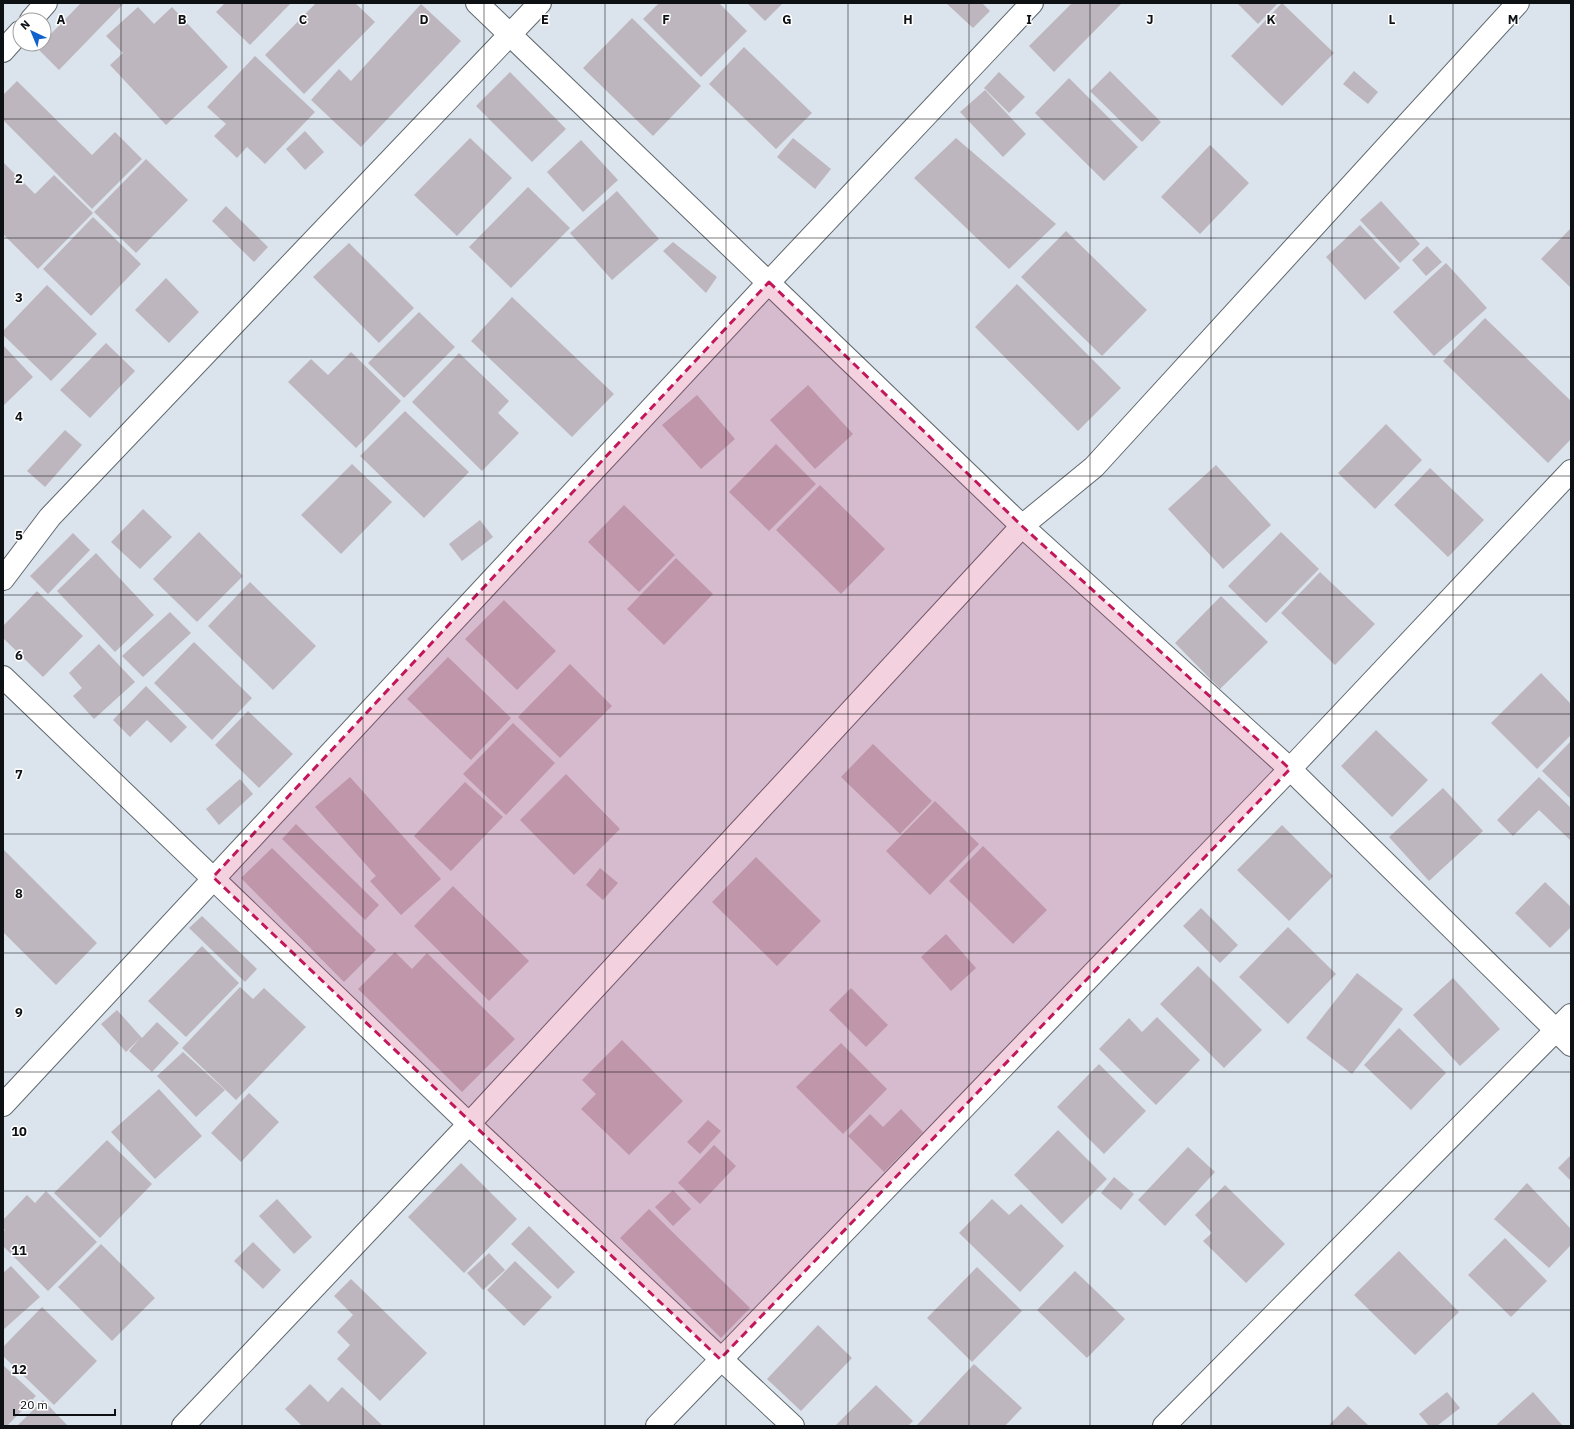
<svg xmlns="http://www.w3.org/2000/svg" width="1574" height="1429" viewBox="0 0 1574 1429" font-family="'IBM Plex Sans',sans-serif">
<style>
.building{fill:#beb6be}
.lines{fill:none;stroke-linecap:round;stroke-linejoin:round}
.minor-casing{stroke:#60696f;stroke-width:24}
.tertiary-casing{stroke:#60696f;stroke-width:24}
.minor{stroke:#fff;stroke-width:22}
.tertiary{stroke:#fff;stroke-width:22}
.marked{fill:#c2185b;fill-opacity:0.2;stroke:#c2185b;stroke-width:3;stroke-dasharray:8 5;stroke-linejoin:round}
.grid{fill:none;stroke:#0e1114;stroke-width:1;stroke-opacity:0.55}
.grid-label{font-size:13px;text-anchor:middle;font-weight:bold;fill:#0e1114;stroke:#fff;stroke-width:3;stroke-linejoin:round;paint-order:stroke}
</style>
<rect width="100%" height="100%" fill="#dbe4ec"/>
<g class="building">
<polygon points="81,3 124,3 59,70 37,48 41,44 44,44 44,41"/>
<polygon points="225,3 291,3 250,45 216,12"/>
<polygon points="316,3 355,3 375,22 304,94 265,55"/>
<polygon points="659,3 719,3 747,31 701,77 643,19"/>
<polygon points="747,3 783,3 765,21"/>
<polygon points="946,3 982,3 990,11 973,28"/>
<polygon points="1072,3 1122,3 1054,72 1029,46"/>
<polygon points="1237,3 1278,3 1258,24"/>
<polygon points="1282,3 1334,53 1282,106 1231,56"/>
<polygon points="421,4 461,41 361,147 311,100 339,69 351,81"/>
<polygon points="138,7 154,24 172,7 228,67 166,125 110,65 123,53 106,36"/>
<polygon points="632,18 701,86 653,136 583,68"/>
<polygon points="744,47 812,113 776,149 709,84"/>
<polygon points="255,56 315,112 265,164 247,147 237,158 214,136 226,124 207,107"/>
<polygon points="1110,71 1161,122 1142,142 1090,91"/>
<polygon points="1354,71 1378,92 1368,104 1343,84"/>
<polygon points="510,72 566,129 532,162 476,106"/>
<polygon points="999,72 1025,97 1009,113 984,88"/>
<polygon points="1069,78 1138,147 1104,181 1035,113"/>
<polygon points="17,81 92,155 115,132 142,159 92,209 3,120 3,95"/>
<polygon points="985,90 1026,134 1003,157 960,112"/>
<polygon points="305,131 324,152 305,170 286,149"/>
<polygon points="470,138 512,178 457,236 414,195"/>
<polygon points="793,138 831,169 815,189 777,157"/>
<polygon points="956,138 1056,224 1009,269 914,178"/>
<polygon points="581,140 618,180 583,212 547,172"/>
<polygon points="1210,145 1249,183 1200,234 1161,197"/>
<polygon points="146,159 188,200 136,253 94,212"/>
<polygon points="3,162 35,194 54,175 93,213 38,269 3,234"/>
<polygon points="528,187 570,228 511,288 469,247"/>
<polygon points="617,191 659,239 612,280 570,233"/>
<polygon points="1381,201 1420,244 1400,263 1360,220"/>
<polygon points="226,206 268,247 254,262 212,221"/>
<polygon points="93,217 141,264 91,316 43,269"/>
<polygon points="1360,225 1400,268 1365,300 1326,257"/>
<polygon points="1571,228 1571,288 1541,259"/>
<polygon points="1066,231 1147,310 1102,356 1021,277"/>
<polygon points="673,242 717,277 706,293 663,251"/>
<polygon points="349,243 414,308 379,343 313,277"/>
<polygon points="1427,246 1442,262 1426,276 1412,260"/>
<polygon points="1446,263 1487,308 1434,356 1393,312"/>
<polygon points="166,278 199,312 169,343 135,310"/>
<polygon points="1017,284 1121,388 1078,431 975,327"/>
<polygon points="47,285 97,334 51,381 3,335 3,331"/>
<polygon points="512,297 614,394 572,437 471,341"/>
<polygon points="419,312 455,347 404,398 368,363"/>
<polygon points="1485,318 1571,401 1571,439 1548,463 1443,361"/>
<polygon points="106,343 135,371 90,418 60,390"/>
<polygon points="3,345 33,377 3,406"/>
<polygon points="351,352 401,401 356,448 288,382 311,359 328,375"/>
<polygon points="459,353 509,401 498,413 519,433 482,471 412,402"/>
<polygon points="808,385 853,434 815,469 770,420"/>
<polygon points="697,395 735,439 701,469 662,425"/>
<polygon points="405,411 469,472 424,518 360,456"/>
<polygon points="1386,424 1422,460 1375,509 1338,473"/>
<polygon points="65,430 82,445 45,487 27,471"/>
<polygon points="776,444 816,484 769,531 729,492"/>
<polygon points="352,464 392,502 341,554 301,515"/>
<polygon points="1216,465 1271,525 1223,569 1168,509"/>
<polygon points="1430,468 1484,520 1448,557 1394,505"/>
<polygon points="820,485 885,549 841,594 776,530"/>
<polygon points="624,505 675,555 639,592 588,542"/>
<polygon points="143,509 172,537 140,569 111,542"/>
<polygon points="480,520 493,537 462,561 449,544"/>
<polygon points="199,532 243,576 197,622 153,579"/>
<polygon points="1281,532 1319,569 1266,623 1228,586"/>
<polygon points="73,533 90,550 48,594 30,576"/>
<polygon points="96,553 154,615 115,652 57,591"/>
<polygon points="676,558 713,594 664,645 627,609"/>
<polygon points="1320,572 1375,624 1335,665 1281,613"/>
<polygon points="250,582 316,646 273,690 208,626"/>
<polygon points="37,591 83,636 43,677 3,638 3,626"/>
<polygon points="1221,596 1268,642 1220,689 1175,643"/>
<polygon points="504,600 556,651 517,690 465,639"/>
<polygon points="170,612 191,633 143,677 122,656"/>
<polygon points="194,642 252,698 212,740 154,683"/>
<polygon points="99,644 135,682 94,719 73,696 82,688 69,673"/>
<polygon points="448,657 511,718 471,760 407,699"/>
<polygon points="570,664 612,706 560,758 518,717"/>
<polygon points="1541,673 1571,704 1571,735 1537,769 1491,723"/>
<polygon points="146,686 187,727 171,743 147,720 130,737 113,720"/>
<polygon points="248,711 293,754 259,788 215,745"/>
<polygon points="513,723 555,763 506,815 463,774"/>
<polygon points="1376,730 1428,780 1392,817 1341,766"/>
<polygon points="1571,741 1571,799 1542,771"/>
<polygon points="873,744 932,801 900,834 841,777"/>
<polygon points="566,774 620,829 574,875 520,820"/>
<polygon points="350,777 441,879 401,915 370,881 376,876 315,807"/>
<polygon points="1539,777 1571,808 1571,841 1539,810 1513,836 1497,820"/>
<polygon points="240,779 253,794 219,825 206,809"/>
<polygon points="465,782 503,817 451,871 414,836"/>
<polygon points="1443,788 1483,831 1429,881 1389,837"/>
<polygon points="935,801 979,844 930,895 886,851"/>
<polygon points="296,824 379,905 365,920 282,839"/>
<polygon points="1282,825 1333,876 1289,921 1237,870"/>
<polygon points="983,846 1047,910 1013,944 949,881"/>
<polygon points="272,848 376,950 344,982 241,878"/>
<polygon points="3,849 97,943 56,985 3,932"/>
<polygon points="756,857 821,921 777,966 712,902"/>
<polygon points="600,868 618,883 603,900 586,885"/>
<polygon points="1545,882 1571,907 1571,927 1550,948 1515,913"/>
<polygon points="453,886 529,961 489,1001 414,926"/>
<polygon points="1201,908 1238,945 1220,963 1183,926"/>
<polygon points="202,916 257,969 245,982 189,928"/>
<polygon points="1288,927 1336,974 1288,1024 1239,977"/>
<polygon points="946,934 976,968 951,991 921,957"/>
<polygon points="202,946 239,983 186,1037 148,1001"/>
<polygon points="395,952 412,969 427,953 515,1039 462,1092 358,989"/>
<polygon points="1198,966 1262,1030 1224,1068 1160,1004"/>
<polygon points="1357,973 1403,1009 1352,1074 1306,1038"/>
<polygon points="1453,978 1500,1029 1460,1066 1413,1015"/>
<polygon points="240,987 253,999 264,988 306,1027 236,1100 182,1048"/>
<polygon points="851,988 888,1025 866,1047 829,1010"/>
<polygon points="117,1010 142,1038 157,1022 179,1043 152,1072 129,1051 140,1038 126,1052 101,1024"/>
<polygon points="1157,1017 1200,1060 1156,1105 1099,1049 1129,1018 1142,1032"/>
<polygon points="1399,1028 1446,1073 1411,1110 1364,1065"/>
<polygon points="622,1040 683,1101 629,1155 581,1109 596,1094 582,1080"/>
<polygon points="841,1043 887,1089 843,1134 796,1087"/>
<polygon points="183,1052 225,1090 196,1117 157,1076"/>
<polygon points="1099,1064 1146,1111 1104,1154 1057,1107"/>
<polygon points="159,1089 202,1136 155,1179 111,1132"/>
<polygon points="249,1093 279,1122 241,1162 211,1133"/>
<polygon points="901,1109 923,1132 884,1172 848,1136 870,1114 883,1127"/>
<polygon points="708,1120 721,1131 700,1154 687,1142"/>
<polygon points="1058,1130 1107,1179 1062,1224 1014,1175"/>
<polygon points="107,1140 152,1184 100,1238 54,1193"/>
<polygon points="714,1145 736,1166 700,1204 678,1183"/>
<polygon points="1188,1147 1215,1172 1165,1226 1138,1200"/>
<polygon points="1571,1155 1571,1181 1558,1168"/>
<polygon points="461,1163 517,1219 464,1273 408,1217"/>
<polygon points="1114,1177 1134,1194 1121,1210 1101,1193"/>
<polygon points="1527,1183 1571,1229 1571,1245 1549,1268 1494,1219"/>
<polygon points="1225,1185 1285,1244 1246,1283 1203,1241 1212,1233 1195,1215"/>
<polygon points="673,1190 691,1209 673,1226 655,1207"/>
<polygon points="46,1191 97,1242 48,1291 3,1246 3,1232 5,1230 3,1228 3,1220 27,1195 35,1203"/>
<polygon points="277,1199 312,1237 294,1254 259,1216"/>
<polygon points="992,1199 1009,1215 1021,1204 1064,1246 1020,1292 959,1233"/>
<polygon points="649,1209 750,1308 721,1338 620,1238"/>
<polygon points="529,1226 575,1272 558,1289 511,1244"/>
<polygon points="1505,1238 1547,1281 1511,1317 1468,1275"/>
<polygon points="253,1242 281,1270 263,1289 234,1261"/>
<polygon points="101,1244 155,1298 112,1341 58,1287"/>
<polygon points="1399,1251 1459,1312 1415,1355 1354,1295"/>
<polygon points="489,1253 505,1270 483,1290 467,1273"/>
<polygon points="515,1261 552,1297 524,1326 487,1290"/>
<polygon points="11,1266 40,1297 3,1330 3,1273"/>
<polygon points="977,1267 1022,1311 972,1362 927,1318"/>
<polygon points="1075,1271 1125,1319 1087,1358 1037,1310"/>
<polygon points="351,1279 427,1353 380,1401 337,1359 350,1345 337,1332 353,1315 334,1296"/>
<polygon points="42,1307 97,1361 54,1405 3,1356 3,1347"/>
<polygon points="818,1325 852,1358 801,1411 767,1379"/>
<polygon points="974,1364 1022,1408 1005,1426 916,1426"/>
<polygon points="3,1365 36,1396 7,1426 3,1426"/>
<polygon points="310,1384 328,1402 342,1387 383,1426 302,1426 285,1409"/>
<polygon points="876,1385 913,1421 908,1426 835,1426"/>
<polygon points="1447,1392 1460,1408 1437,1426 1429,1426 1419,1414"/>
<polygon points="1533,1392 1563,1426 1495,1426"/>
<polygon points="43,1400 68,1426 17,1426"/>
<polygon points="1348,1406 1369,1426 1328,1426"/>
</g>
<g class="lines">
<defs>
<g id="minor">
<polyline points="477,3 1022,526 1290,769 1571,1045"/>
<polyline points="3,579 50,517 540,3"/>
<polyline points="3,677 469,1124 793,1426"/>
<polyline points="3,1105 769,282 1032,3"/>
<polyline points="183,1426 469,1124 1022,526 1094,467 1518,3"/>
<polyline points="657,1426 1290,769 1571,471"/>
<polyline points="1164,1426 1571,1015"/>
</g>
<g id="tertiary">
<polyline points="31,20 46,3"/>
<polyline points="3,51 20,32"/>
</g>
</defs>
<use href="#minor" class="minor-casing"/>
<use href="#tertiary" class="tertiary-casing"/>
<use href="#minor" class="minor"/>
<use href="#tertiary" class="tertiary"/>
</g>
<path class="marked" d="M769,282L1022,526L1290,769L720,1359L213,877Z"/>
<path class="grid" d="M121,3V1426M242,3V1426M363,3V1426M484,3V1426M605,3V1426M726,3V1426M848,3V1426M969,3V1426M1090,3V1426M1211,3V1426M1332,3V1426M1453,3V1426M3,119H1571M3,238H1571M3,357H1571M3,476H1571M3,595H1571M3,714H1571M3,834H1571M3,953H1571M3,1072H1571M3,1191H1571M3,1310H1571"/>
<g class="grid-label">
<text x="61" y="24">A</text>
<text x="182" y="24">B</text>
<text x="303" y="24">C</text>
<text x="424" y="24">D</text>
<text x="545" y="24">E</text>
<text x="666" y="24">F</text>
<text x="787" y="24">G</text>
<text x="908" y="24">H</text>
<text x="1029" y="24">I</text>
<text x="1150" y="24">J</text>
<text x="1271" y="24">K</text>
<text x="1392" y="24">L</text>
<text x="1513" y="24">M</text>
<text x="19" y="183">2</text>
<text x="19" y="302">3</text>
<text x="19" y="421">4</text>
<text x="19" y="540">5</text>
<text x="19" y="660">6</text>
<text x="19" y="779">7</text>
<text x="19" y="898">8</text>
<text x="19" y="1017">9</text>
<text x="19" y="1136">10</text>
<text x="19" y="1255">11</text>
<text x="19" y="1374">12</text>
</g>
<rect width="1574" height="1429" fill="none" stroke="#0e1114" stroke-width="8"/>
<g transform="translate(32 32) rotate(316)"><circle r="19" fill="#ffffff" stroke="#9fa0a1"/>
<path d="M0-3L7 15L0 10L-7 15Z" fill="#1062cc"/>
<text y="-6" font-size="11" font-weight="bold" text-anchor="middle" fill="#0e1114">N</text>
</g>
<path d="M14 1409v6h101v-6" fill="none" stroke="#0e1114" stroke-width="2"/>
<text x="20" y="1409" font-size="12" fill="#0e1114" stroke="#ffffff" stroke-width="3" paint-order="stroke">20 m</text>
</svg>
